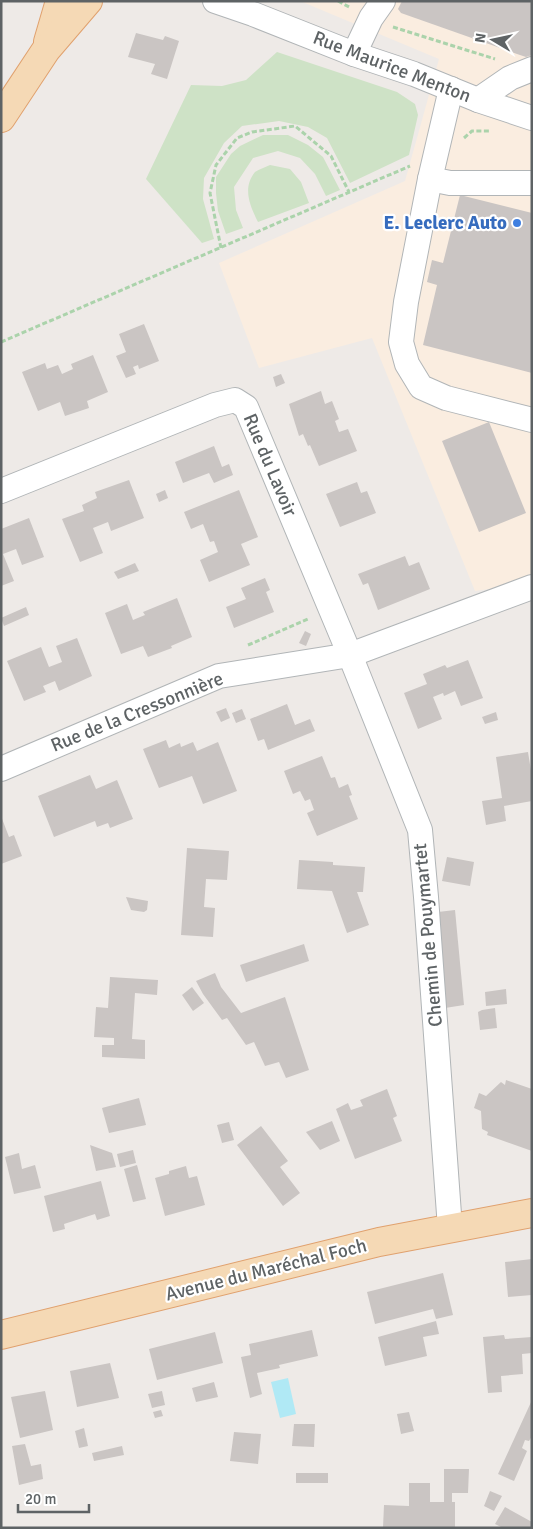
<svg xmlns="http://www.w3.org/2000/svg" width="533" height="1529" viewBox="0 0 533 1529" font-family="Signika,sans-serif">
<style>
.commercial{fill:#faede0}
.green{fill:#cee2c6}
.water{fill:#b0e9f5}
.building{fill:#cac5c3}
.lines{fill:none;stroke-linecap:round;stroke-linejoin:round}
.minor-casing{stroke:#b1b5b7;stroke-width:26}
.major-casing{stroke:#e0a16e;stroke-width:30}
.path{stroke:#abd3ab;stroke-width:3;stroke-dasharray:5 2.5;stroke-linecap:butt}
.minor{stroke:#fff;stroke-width:24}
.major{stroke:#f5d9b5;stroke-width:28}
.shop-dot{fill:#3f7fe0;stroke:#fff;stroke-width:2}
.labels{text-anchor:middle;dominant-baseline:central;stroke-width:4.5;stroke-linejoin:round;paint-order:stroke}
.street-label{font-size:19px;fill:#5e6365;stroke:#fff}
.shop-label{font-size:19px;font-weight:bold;fill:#366cbe;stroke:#fff;text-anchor:end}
</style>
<rect width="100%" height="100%" fill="#eeeae7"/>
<polygon class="commercial" points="300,1 532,1 532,583 475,591 372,338 259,368 219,263 405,181 439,59"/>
<g class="green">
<polygon points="277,52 397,92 415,104 418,115 409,155 350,183 327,138 308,127 279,121 242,126 224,143 204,178 203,199 214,239 202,243 146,179 191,85 222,86 246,80"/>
<polygon points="263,135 288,135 308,145 323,157 340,190 326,196 315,174 300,158 278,151 253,158 234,187 236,210 243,228 226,234 218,211 216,193 216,177 231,154 240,146"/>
<path d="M270,165L290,169L301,182L309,203L258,222C250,206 242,188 255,172C259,169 266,167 270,165Z"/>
</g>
<polygon class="water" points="288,1378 296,1414 280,1418 271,1382"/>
<g class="building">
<polygon points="402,1 532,1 532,55 526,57 517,54 401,13 398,9"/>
<polygon points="136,33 163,40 165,36 179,41 167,79 151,74 155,64 128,57"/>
<polygon points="460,195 532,213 532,373 423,345 437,285 427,282 432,260 443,263"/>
<polygon points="144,324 159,361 139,369 138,365 133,367 136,374 126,378 116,356 126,352 119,334"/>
<polygon points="93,355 108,392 87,401 89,408 65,416 60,402 38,411 22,372 45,363 47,369 58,365 62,374 73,369 71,364"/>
<polygon points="281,374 285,383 276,387 273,377"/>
<polygon points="321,391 325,404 332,401 339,419 335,421 339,432 348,429 357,451 319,466 310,445 308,446 303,434 299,436 289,404"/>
<polygon points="489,422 526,513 479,532 442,441"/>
<polygon points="214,446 222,467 229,464 233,475 214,483 209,473 183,483 175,462"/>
<polygon points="129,480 144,518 111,531 108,522 93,528 103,553 80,562 62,519 84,511 82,505 97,498 95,492"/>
<polygon points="357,482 361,493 367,491 376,513 340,527 326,494"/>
<polygon points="165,490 168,498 159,502 156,494"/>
<polygon points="239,490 258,537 241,544 250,565 209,582 200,560 218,552 214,541 210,542 203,524 191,529 184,512"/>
<polygon points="29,518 44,557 22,565 16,549 3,554 14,581 1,586 1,529"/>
<polygon points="405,556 409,566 419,562 430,589 378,610 368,583 363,585 358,574"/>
<polygon points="135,563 139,571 118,579 114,572"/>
<polygon points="265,578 270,590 266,592 274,612 234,628 226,607 246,599 241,588"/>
<polygon points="177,598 192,637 171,646 172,648 148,657 143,646 121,654 105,613 127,604 133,620 145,615 143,612"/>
<polygon points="26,607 29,615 4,626 1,618"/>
<polygon points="305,631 311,634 306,646 299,643"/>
<polygon points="77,638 92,676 59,691 55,681 43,686 46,692 24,701 7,661 41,647 49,667 62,662 56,646"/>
<polygon points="468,660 483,698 461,706 455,691 444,696 443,693 433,697 442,719 418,729 404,693 427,684 423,674 445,665 447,668"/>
<polygon points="287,704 295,725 310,719 315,731 268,750 264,739 258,741 250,719"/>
<polygon points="226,708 230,718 221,722 216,712"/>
<polygon points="242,709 246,719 236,723 232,713"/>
<polygon points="496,712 498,720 485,724 482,717"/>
<polygon points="166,740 169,748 180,743 181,747 193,742 197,751 218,742 237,791 203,804 192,776 159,788 143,749"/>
<polygon points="528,752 532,777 532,801 504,806 506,821 486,825 482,801 502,798 496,757"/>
<polygon points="322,756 331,778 335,777 339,788 348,784 352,795 349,796 358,819 317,836 307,813 314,810 310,799 305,801 300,791 293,794 284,771"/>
<polygon points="90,775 96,789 117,780 133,819 110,828 108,823 97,827 95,821 54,837 38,796"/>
<polygon points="1,816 9,837 14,835 22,856 1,864"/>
<polygon points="187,848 229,851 227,880 206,879 204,907 215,908 213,937 181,935"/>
<polygon points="447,857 474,862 470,886 442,881"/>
<polygon points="299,860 333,862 333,865 365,867 363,892 357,892 369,925 347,933 332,891 297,889"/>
<polygon points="126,897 148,901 147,910 144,912 131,910"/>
<polygon points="455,910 464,1005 445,1008 438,912"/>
<polygon points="304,944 309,961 246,982 240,965"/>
<polygon points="215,973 221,987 241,1013 285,997 309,1070 286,1078 279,1062 265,1066 254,1042 246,1045 227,1018 222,1020 203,994 196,981"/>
<polygon points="110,977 158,980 157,995 135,993 132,1039 145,1040 145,1059 102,1057 102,1045 114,1045 114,1038 94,1037 96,1007 108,1008"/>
<polygon points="192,987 204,1003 193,1011 182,995"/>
<polygon points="506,989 507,1004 486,1006 485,992"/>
<polygon points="495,1008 497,1028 480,1030 478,1012 482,1010"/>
<polygon points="506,1080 532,1089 532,1151 487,1135 488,1132 482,1129 481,1111 474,1108 479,1093 486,1096 501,1082 505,1085"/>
<polygon points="387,1089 397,1116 393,1118 402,1141 355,1159 336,1109 348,1103 351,1110 363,1106 360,1100"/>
<polygon points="139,1098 146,1125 109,1133 102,1108"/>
<polygon points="332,1121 340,1141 320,1150 306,1132"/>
<polygon points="229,1122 234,1140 222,1143 217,1125"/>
<polygon points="261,1126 288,1161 280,1167 300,1193 283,1206 237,1145"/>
<polygon points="90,1145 112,1153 116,1167 96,1171"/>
<polygon points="133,1150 136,1163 120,1167 117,1154"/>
<polygon points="19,1153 22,1169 35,1165 41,1188 14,1194 5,1157"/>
<polygon points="137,1165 146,1199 133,1202 124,1169"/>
<polygon points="186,1166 189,1178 197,1176 205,1205 165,1216 155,1178 169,1174 169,1171"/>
<polygon points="101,1181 110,1216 97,1220 95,1214 64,1224 65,1229 53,1232 44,1196"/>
<polygon points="532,1259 532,1295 508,1297 505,1262"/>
<polygon points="443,1273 453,1315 436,1319 433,1309 375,1324 367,1292"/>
<polygon points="436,1321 439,1334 423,1337 427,1356 385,1366 378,1337"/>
<polygon points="312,1330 318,1356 279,1365 280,1368 257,1373 262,1394 250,1398 241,1357 251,1355 249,1344"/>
<polygon points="215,1332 223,1363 157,1380 149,1349"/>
<polygon points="504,1335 505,1339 532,1337 532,1353 522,1354 523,1374 501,1376 502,1392 488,1393 483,1337"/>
<polygon points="110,1363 119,1398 77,1407 70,1371"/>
<polygon points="214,1382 218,1397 196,1402 192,1388"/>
<polygon points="45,1391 53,1430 20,1438 11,1397"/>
<polygon points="162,1391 165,1405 152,1408 148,1394"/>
<polygon points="532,1400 532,1436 529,1441 525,1440 522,1448 527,1451 514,1481 498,1474"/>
<polygon points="161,1410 163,1416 155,1418 153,1412"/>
<polygon points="409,1412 414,1431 401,1434 397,1414"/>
<polygon points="294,1424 315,1424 314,1447 292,1446"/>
<polygon points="84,1428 88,1446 79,1448 75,1431"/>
<polygon points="234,1432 261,1434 258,1464 230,1461"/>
<polygon points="25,1444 31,1466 41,1464 43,1479 19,1485 12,1446"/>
<polygon points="122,1446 124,1455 94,1461 92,1453"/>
<polygon points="444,1469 469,1469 468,1493 452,1493 452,1502 455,1502 455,1528 383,1528 384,1505 409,1506 409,1483 430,1483 430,1502 444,1502"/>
<rect x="296" y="1473" width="32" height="10"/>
<polygon points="490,1491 502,1496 494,1511 484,1506"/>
<polygon points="505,1507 532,1522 532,1528 501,1528 501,1527 495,1524"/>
</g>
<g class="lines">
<defs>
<g id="minor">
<polyline points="215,1 253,14 354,54 414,74 478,100 532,118"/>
<polyline points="354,54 371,18 383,1"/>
<polyline points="451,89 430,179 450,183 532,183"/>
<polyline points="478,100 510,78 532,69"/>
<polyline points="430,179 406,302 401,342 407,364 421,387 446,398 532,420"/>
<polyline points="1,491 215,405 235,400 246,407 350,655 420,830 426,897 450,1228"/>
<polyline points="1,769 219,676 350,655 532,587"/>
</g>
<g id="major">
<polyline points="48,42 60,1"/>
<polyline points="1,118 46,50 88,1"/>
<polyline points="1,1335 379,1242 532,1213"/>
</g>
</defs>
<use href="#minor" class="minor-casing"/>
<use href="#major" class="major-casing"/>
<g class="path">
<polyline points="338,1 351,8"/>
<polyline points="393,27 495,59"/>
<polyline points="464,138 472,131 491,131"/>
<polyline points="221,248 210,193 216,165 237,138 252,132 295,126 331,156 349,192"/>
<polyline points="1,342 410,166"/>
<polyline points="248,645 308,619"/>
</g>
<use href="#minor" class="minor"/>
<use href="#major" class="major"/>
</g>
<circle class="shop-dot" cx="517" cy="223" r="5"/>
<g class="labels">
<g class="street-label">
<text transform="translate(392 67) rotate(21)">Rue Maurice Menton</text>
<text transform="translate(270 465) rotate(67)">Rue du Lavoir</text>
<text transform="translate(137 712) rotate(-22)">Rue de la Cressonnière</text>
<text transform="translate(428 935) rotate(-95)">Chemin de Pouymartet</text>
<text transform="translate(266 1270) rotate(-14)">Avenue du Maréchal Foch</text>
</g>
<g class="shop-label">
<text x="507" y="223">E. Leclerc Auto</text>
</g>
</g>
<rect width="533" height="1529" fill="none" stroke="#5e6365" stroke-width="5"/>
<g transform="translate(493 40) rotate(279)" stroke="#ffffff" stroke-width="4" paint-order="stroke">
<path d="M0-4L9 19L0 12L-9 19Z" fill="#5e6365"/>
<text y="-8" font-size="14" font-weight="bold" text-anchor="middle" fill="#5e6365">N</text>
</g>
<path d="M18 1504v8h71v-8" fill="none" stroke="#5e6365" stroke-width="2.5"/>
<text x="25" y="1504" font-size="15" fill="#5e6365" stroke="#ffffff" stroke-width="4" paint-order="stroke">20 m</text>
</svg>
